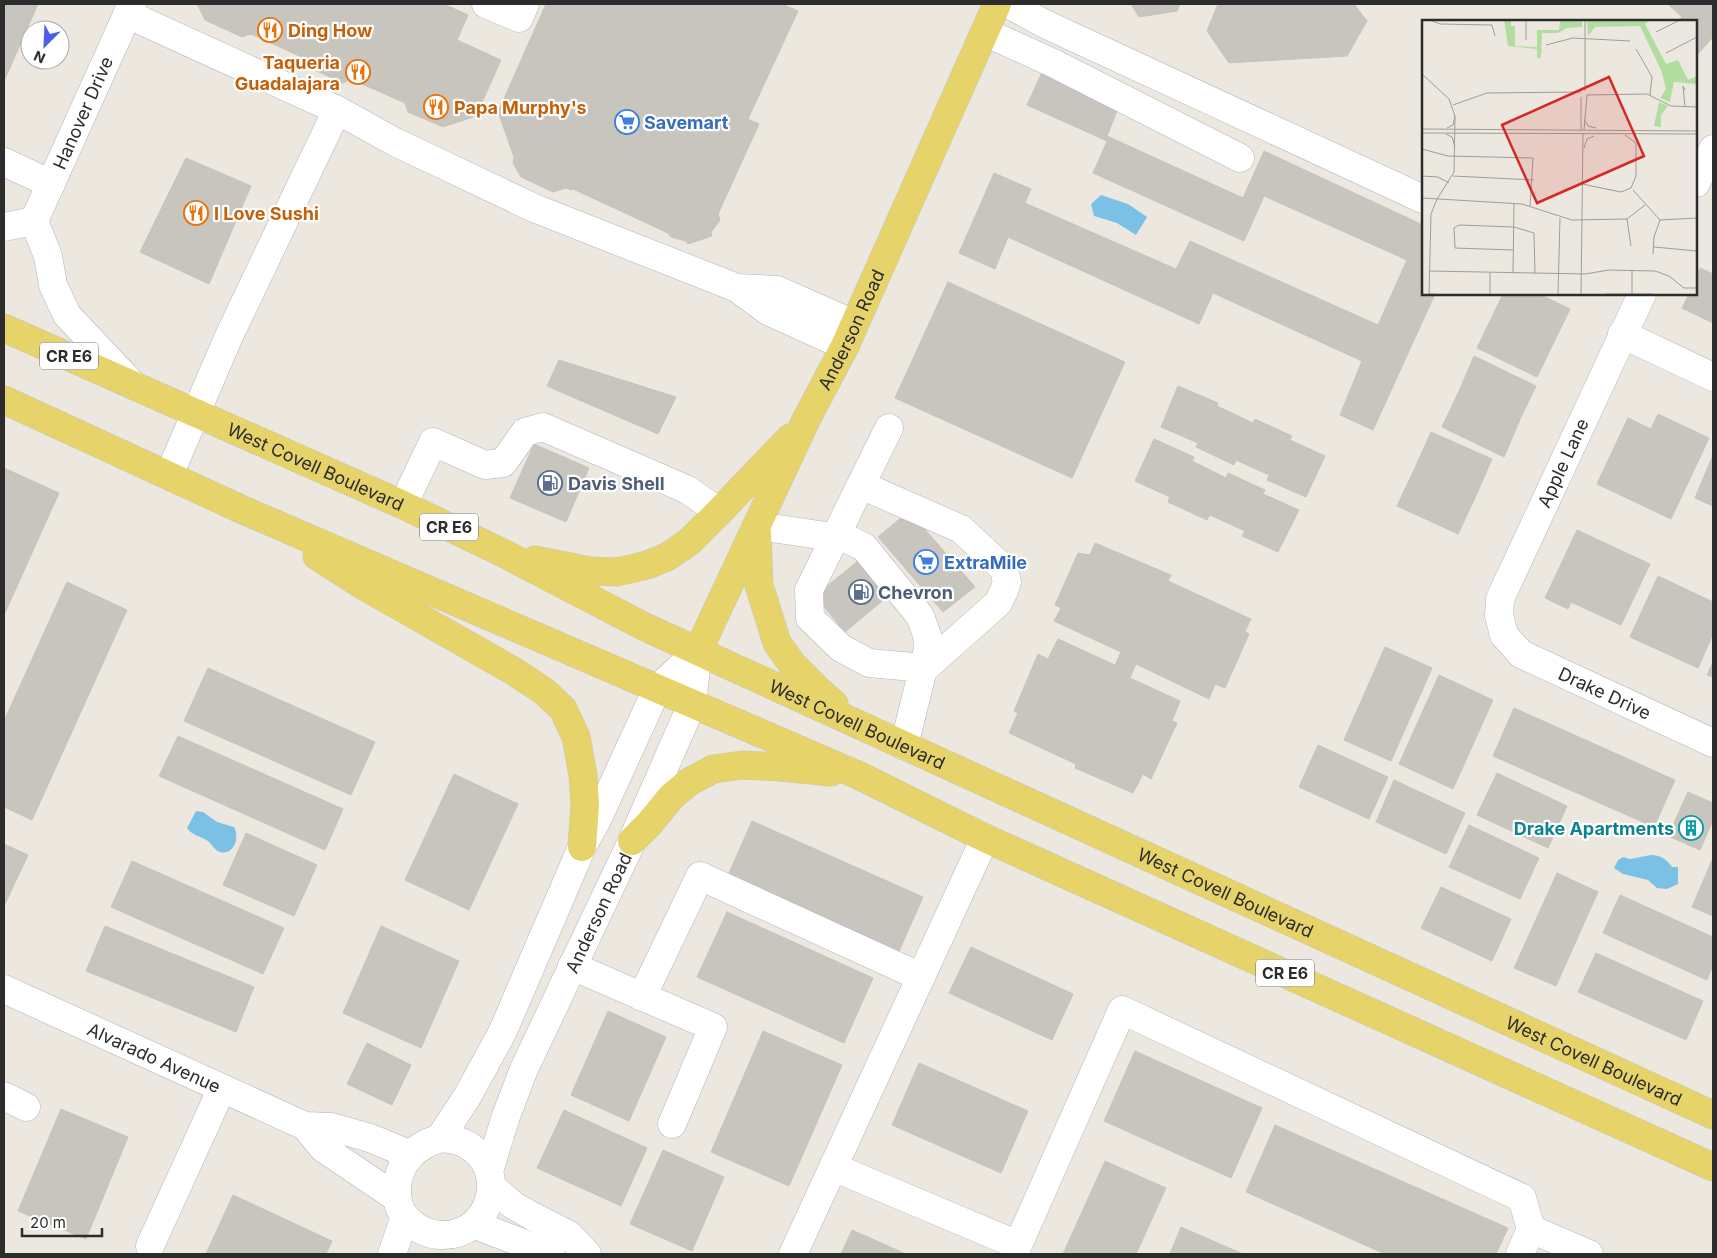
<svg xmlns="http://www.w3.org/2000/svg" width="1717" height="1258" viewBox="0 0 1717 1258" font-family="Inter,sans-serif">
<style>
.water{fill:#7bc1e6}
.building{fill:#c8c4be;stroke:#c8c4b9}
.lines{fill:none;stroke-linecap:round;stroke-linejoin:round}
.minor-casing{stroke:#b3b4be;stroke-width:29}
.major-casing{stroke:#c8c8c8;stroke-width:29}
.minor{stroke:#fff;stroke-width:28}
.major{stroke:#e6d36a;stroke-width:28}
.labels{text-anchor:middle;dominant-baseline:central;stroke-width:4.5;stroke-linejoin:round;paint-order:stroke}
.shield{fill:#fff;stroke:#6b6b6b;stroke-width:1}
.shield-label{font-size:16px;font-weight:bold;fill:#2c2c2c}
.food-label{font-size:18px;font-weight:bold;fill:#c56008;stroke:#fff;text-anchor:start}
.street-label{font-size:18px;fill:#2c2c2c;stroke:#fff}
.shop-label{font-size:18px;font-weight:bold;fill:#366cbe;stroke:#fff;text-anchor:start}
.service-label{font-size:18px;font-weight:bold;fill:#4e5e75;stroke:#fff;text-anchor:start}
.culture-label{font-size:18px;font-weight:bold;fill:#0d838f;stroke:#fff;text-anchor:end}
.inset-road{fill:none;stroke:#9f9d97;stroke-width:1}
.view{fill:#d62828;fill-opacity:0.15;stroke:#d62828;stroke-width:2.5}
.inset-edge{fill:none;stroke:#2c2c2c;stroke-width:2.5}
</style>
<rect width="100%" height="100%" fill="#ece8df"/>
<g class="water">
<polygon points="1101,195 1128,204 1147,217 1136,235 1117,223 1094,216 1091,204"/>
<path d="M196,811L203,812L217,822L234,827C240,837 234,856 220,852C214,850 212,844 208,841C200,836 193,836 187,828Z"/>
<path d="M1651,855C1660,855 1667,859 1672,867H1678V884L1667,889L1657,888L1648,880L1623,874L1614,868L1618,860L1623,857L1630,859Z"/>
</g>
<g class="building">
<polygon points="4,4 38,4 5,79 4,79"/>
<polygon points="197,4 444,4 468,15 457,40 501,60 476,116 443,127 408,112 405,103 351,79 343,83 308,67 306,59 251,34 242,37 205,20"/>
<polygon points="546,4 782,4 798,11 748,119 759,124 718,214 720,220 711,232 712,236 688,244 686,241 671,237 668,233 573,189 572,190 566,188 553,192 521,177 513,163 514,157 498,112"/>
<polygon points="1131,4 1180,4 1177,11 1139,17"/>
<polygon points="1218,4 1354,4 1367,21 1347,56 1229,63 1207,31"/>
<polygon points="1668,4 1713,4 1713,37 1696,56 1696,21 1679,21 1682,17"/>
<polygon points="1043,70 1119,106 1107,136 1243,198 1264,151 1423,225 1423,294 1435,294 1373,430 1340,415 1362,361 1213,293 1199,324 1008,237 995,269 959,253 994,173 1031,189 1025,203 1176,269 1190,241 1378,325 1407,260 1264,196 1244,241 1093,173 1107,141 1027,105"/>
<polygon points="186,158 251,186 209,284 140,252"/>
<polygon points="1700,268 1713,274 1713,323 1682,308 1689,294 1696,294 1696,278"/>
<polygon points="948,282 1125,362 1072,478 895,398"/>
<polygon points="1503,294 1539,294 1570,309 1537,377 1477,348"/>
<polygon points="1474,356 1536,386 1521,417 1460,389"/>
<polygon points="559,360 676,397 658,434 547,386"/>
<polygon points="1178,386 1218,403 1217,406 1253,423 1255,419 1292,436 1290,440 1325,456 1306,497 1267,480 1269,475 1236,460 1234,465 1196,447 1198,443 1161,427"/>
<polygon points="1460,389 1521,417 1504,457 1442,427"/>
<polygon points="1658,414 1709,438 1671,519 1597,484 1628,418 1651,429"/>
<polygon points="1431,432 1492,459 1475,498 1414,470"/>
<polygon points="1154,439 1194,457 1192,461 1226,478 1228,473 1265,490 1263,494 1299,510 1278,552 1242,536 1245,531 1210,515 1207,520 1168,502 1170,497 1135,481"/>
<polygon points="534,444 589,468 566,522 510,498"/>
<polygon points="1713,455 1713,506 1695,498"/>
<polygon points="4,468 59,493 4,615"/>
<polygon points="1414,470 1475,498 1458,534 1397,506"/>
<polygon points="909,511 975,587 943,612 878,537"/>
<polygon points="1577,530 1650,564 1621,625 1571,602 1568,609 1545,598"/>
<polygon points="1095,543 1171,575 1168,581 1251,619 1245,631 1249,634 1225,688 1215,684 1209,699 1136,664 1130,678 1180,701 1172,721 1177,723 1151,779 1143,774 1133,793 1075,768 1076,764 1009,733 1018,713 1014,711 1038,654 1048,659 1058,639 1115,665 1121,652 1054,621 1061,608 1055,605 1078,553 1090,555"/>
<polygon points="864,556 893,592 845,632 815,596"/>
<polygon points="1658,576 1713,602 1713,634 1698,668 1630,637"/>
<polygon points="67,582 127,610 32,820 4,807 4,721"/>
<polygon points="1385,647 1432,668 1391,761 1344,740"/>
<polygon points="1713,662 1713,677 1707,675"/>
<polygon points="208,668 375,742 351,795 184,721"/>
<polygon points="1439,675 1493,700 1453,789 1399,764"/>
<polygon points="1514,708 1675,780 1654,827 1493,756"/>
<polygon points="178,736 343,809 325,850 159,776"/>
<polygon points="1318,745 1388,777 1369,819 1299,787"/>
<polygon points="1497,773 1567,806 1548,848 1477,815"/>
<polygon points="454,774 518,804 469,910 405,880"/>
<polygon points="1394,780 1465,813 1446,854 1376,822"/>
<polygon points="1688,792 1713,803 1713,820 1700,850 1668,836"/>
<polygon points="752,821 923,897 897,956 726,880"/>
<polygon points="1469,825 1539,858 1520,899 1449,867"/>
<polygon points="246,833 317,865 294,916 223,885"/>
<polygon points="4,844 28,855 4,906"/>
<polygon points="1713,858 1713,916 1692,907"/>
<polygon points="132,861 284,928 263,974 111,907"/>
<polygon points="1557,873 1598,892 1556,986 1514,968"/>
<polygon points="1441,887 1511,919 1492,961 1421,928"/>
<polygon points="1620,895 1713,937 1713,965 1707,980 1603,933"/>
<polygon points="727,912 873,978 844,1043 697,977"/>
<polygon points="105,926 254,987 236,1032 86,971"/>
<polygon points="381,926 459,961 421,1048 343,1013"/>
<polygon points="971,947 1073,994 1052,1040 949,993"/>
<polygon points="1596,953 1703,1001 1686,1040 1578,992"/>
<polygon points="608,1011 666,1037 629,1121 571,1095"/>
<polygon points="763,1031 842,1065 789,1186 711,1152"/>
<polygon points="367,1043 411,1065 392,1105 347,1084"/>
<polygon points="1135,1051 1262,1108 1231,1178 1104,1121"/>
<polygon points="919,1063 1028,1111 1001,1173 892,1125"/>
<polygon points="61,1109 128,1137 86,1239 18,1211"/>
<polygon points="564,1110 647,1148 621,1206 537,1168"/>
<polygon points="1275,1125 1508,1228 1496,1254 1385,1254 1246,1192"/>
<polygon points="663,1150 724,1177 692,1251 630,1224"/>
<polygon points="1105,1161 1166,1188 1136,1254 1063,1254"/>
<polygon points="233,1195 332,1241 326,1254 206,1254"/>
<polygon points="1181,1227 1243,1254 1170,1254"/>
<polygon points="852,1230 906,1254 841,1254"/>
</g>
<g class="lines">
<defs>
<g id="minor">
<polyline points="132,4 34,221 48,256 53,285 67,315 133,385"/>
<polyline points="486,4 519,18 525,4"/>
<polyline points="1008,4 1045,24 1423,199"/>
<polyline points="127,14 337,110 395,142 534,208 737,288 768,311 845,346"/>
<polyline points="985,32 1053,63 1240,158"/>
<polyline points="4,162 51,184"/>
<polyline points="1696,183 1713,149"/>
<polyline points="4,227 34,221"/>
<polyline points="737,288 777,290 854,324"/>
<path id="s1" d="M1642,294L1500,599L1499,615L1504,635L1521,654L1713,743"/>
<polyline points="1622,334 1713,377"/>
<polyline points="169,475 229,336 337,110"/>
<polyline points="861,485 961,529 1004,569 1007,582 1004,591 998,603 925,668 869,663 841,648 810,618 809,590 889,428"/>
<polyline points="403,505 433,442 485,465 503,463 525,432 543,427 688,490 719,512"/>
<polyline points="757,526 847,539 864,547 920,616 927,635 928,649 904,746"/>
<polyline points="572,966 713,1027 672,1124"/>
<path id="s2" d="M4,989L305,1126L331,1127L370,1138L411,1155"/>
<polyline points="642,997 700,876 921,977"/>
<polyline points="4,1096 26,1107"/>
<polyline points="305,1126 323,1148 397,1198"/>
<polyline points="440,1138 467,1097 503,1031 582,847 597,820 657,689 698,651"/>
<path d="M440,1138C451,1139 460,1140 469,1146C510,1172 490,1236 442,1235C429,1235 417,1229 408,1220C391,1204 395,1171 411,1155C419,1146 429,1142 440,1138Z"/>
<polyline points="833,1167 1018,1245 1122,1010 1522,1198 1531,1229 1589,1254"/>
<path id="s3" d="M489,1171L506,1116L524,1069L632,841L692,704L698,651"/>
<polyline points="492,1187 513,1205 532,1216 569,1235 587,1254"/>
<polyline points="475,1225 551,1254"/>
<polyline points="150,1246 222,1088"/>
<polyline points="392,1254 405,1217"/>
<polyline points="793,1254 985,838"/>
<polyline points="1520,1254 1531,1229"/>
</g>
<g id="major">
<path id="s4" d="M4,328L403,505L501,552L645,627L1713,1115"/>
<polyline points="4,400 243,510 860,776 985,838 1713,1167"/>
<polyline points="757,533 759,585 777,643 792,664 818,690 834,704"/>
<polyline points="317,556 364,586 515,672 545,692 563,709 576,737 583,775 585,804 582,847"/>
<polyline points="535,560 590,571 617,572 647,565 667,557 689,542 719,512 790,438"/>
<path id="s5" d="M698,651L806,420L845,346L997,4"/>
<polyline points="632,841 649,824 672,796 689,782 713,769 743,765 780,767 831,772"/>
</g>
</defs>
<use href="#minor" class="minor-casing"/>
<use href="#major" class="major-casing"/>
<use href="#minor" class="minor"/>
<use href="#major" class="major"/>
</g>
<defs>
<symbol id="restaurant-ring" viewBox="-11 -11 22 22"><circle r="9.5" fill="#fff" stroke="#e8710a" stroke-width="1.5"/><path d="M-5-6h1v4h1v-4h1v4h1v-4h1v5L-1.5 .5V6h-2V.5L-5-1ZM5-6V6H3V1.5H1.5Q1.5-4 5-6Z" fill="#e8710a"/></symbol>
<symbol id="supermarket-ring" viewBox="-11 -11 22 22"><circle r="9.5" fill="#fff" stroke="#3f7fe0" stroke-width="1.5"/><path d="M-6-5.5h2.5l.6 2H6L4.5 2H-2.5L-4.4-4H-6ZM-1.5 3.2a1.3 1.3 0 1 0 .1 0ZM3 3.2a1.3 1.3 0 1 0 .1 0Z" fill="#3f7fe0"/></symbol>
<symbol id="fuel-ring" viewBox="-11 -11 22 22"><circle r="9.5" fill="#fff" stroke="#5c6f8a" stroke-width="1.5"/><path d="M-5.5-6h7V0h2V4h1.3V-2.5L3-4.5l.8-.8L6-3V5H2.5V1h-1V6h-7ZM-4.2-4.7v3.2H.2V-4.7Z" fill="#5c6f8a"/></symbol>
<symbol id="building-ring" viewBox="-11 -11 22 22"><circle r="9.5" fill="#fff" stroke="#0f9aa8" stroke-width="1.5"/><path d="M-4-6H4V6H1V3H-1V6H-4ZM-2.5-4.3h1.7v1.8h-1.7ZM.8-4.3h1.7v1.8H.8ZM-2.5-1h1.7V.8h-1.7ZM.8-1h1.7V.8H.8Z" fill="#0f9aa8"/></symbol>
</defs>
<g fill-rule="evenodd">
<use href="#restaurant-ring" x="256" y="16" width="28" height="28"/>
<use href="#restaurant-ring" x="344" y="58" width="28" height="28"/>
<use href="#restaurant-ring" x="422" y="93" width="28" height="28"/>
<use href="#supermarket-ring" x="613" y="108" width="28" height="28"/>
<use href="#restaurant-ring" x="182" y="199" width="28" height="28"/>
<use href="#fuel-ring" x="536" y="469" width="28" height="28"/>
<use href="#supermarket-ring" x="912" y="548" width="28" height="28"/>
<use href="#fuel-ring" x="847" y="578" width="28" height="28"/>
<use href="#building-ring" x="1677" y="814" width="28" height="28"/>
</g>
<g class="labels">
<g class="shield">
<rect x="40" y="342.5" width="58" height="27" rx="4"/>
<rect x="420" y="513.5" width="58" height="27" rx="4"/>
<rect x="1256" y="959.5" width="58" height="27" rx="4"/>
</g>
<g class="shield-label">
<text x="69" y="356">CR E6</text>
<text x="449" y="527">CR E6</text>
<text x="1285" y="973">CR E6</text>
</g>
<g class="food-label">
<text x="288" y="30">Ding How</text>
<text x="340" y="62" text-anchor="end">Taqueria<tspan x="340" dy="21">Guadalajara</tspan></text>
<text x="454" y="107">Papa Murphy's</text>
<text x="214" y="213">I Love Sushi</text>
</g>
<g class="street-label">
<text transform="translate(83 113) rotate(-66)">Hanover Drive</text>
<text stroke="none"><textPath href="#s5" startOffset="356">Anderson Road</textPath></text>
<text transform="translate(1563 463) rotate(-65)">Apple Lane</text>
<text stroke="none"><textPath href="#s4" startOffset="341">West Covell Boulevard</textPath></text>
<text stroke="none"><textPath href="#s1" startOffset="491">Drake Drive</textPath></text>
<text stroke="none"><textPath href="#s4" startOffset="941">West Covell Boulevard</textPath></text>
<text stroke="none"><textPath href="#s4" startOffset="1346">West Covell Boulevard</textPath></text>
<text stroke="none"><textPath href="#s3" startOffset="281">Anderson Road</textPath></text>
<text stroke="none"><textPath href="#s2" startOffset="165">Alvarado Avenue</textPath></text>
<text stroke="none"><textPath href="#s4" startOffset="1751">West Covell Boulevard</textPath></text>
</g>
<g class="shop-label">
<text x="644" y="122">Savemart</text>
<text x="944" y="562">ExtraMile</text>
</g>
<g class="service-label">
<text x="568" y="483">Davis Shell</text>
<text x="878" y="592">Chevron</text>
</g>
<g class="culture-label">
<text x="1674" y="828">Drake Apartments</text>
</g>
</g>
<g transform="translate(1422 20)">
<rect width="275" height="275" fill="#ece8df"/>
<path d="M82,0H89V6H93V26L115,27V10H137L138,0H160V7L145,8L136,13H120L119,38H115V29L86,26ZM165,0H228L223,4L244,44L256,40L266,60L275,56V64L252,62L248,82L238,78L244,69L239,50L218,6L173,7L166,16ZM237,82L246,86L239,95V107L232,106Z" fill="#b1dea0"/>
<path class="inset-road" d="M8,0L18,4L70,5L73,16M163,0V71M234,12L258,0M104,20V0M124,25L151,18L208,21M214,29L230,57L228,75M244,33L275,17M0,54L27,79L33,96L32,152L15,179L9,194L7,275M263,70L261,66L263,87M165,75L225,74L249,86L275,87M159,77V110M31,85L65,73L159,72M162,99L166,106L174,108M25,108L31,105L33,96M0,109L275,111M162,110L165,75M0,113L275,114M24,114L30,117L33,127M162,128L165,119L172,116M0,129L26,136L111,138L108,186M0,156L16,157L27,163M31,156L112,160M160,164L199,172L209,168L214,156V123L203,115M211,170L238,200L275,198M0,178L100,184L150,200L205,199L223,185M205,199L209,226M232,227L275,231M91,230L33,228L32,208L37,205L92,207L112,213L113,253M231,234L232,217L238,200M8,251L163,254L187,250L233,251L247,256L262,268H275M210,251V274M68,253V275M91,253L92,183M7,274L29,275M184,274H231M136,275L138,198M159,275L161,114"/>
<path class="view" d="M187,57L222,136L115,183L80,105Z"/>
<rect width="275" height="275" class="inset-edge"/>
</g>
<rect width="1717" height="1258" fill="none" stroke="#2c2c2c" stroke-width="10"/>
<g transform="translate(45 45) rotate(204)"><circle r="24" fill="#ffffff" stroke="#ababab"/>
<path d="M0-4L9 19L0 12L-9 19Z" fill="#4c5eec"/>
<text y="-8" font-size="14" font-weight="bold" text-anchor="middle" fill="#2c2c2c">N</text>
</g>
<path d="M22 1228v8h80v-8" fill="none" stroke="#2c2c2c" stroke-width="2.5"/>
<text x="30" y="1228" font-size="15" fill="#2c2c2c" stroke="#ffffff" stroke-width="4" paint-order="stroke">20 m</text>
</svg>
